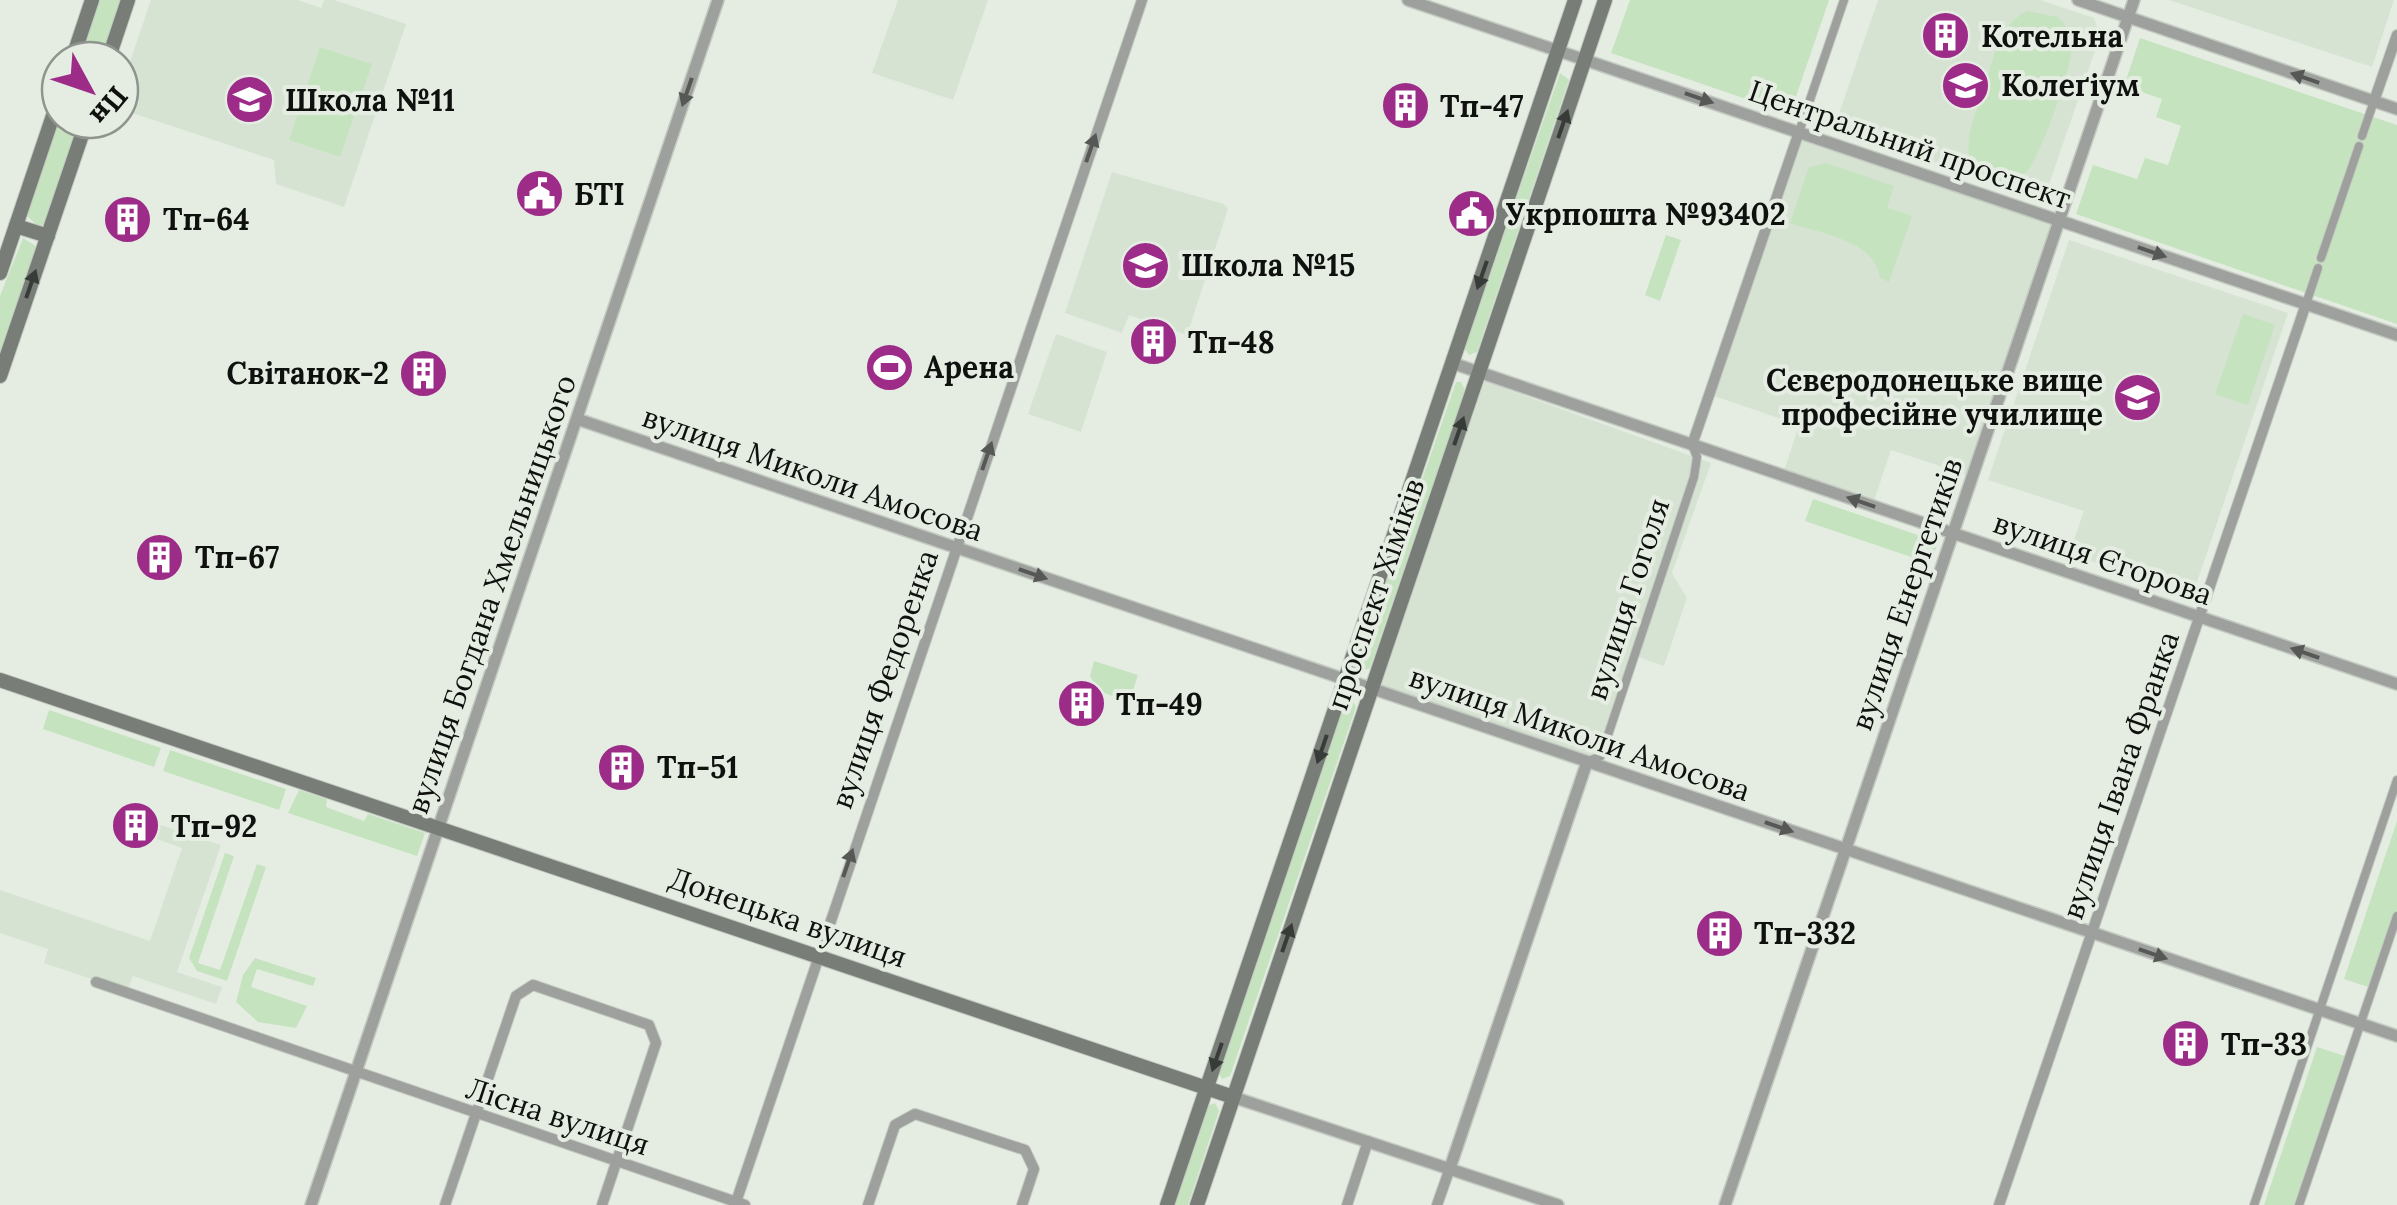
<svg xmlns="http://www.w3.org/2000/svg" width="2397" height="1205" viewBox="0 0 2397 1205" font-family="Lora,serif">
<style>
.built{fill:#d6e3d3}
.green{fill:#c5e3bf}
.lines{fill:none;stroke-linecap:round;stroke-linejoin:round}
.pedestrian-casing{stroke:#c3cac1;stroke-width:10}
.minor-casing{stroke:#c3cac1;stroke-width:12}
.tertiary-casing{stroke:#c3cac1;stroke-width:14}
.secondary-casing{stroke:#c3cac1;stroke-width:16}
.pedestrian{stroke:#9da09c;stroke-width:8}
.minor{stroke:#9da09c;stroke-width:10}
.tertiary{stroke:#9da09c;stroke-width:11}
.secondary{stroke:#787d77;stroke-width:14}
.oneway{fill:#565855}
.oneway2{fill:#383c38}
.labels{text-anchor:middle;dominant-baseline:central;stroke-width:8;stroke-linejoin:round;paint-order:stroke}
.poi-label{font-size:30px;font-weight:bold;fill:#0e110e;stroke:#e5ede3;text-anchor:start}
.street-label{font-size:30px;fill:#0e110e;stroke:#e5ede3}
</style>
<rect width="100%" height="100%" fill="#e5ede3"/>
<g class="built">
<polygon points="151,0 298,0 321,8 324,0 334,0 406,24 344,207 276,184 274,160 120,109 120,91"/>
<polygon points="898,0 988,0 953,100 872,73"/>
<polygon points="1878,0 2040,0 2094,18 2100,36 2044,199 1834,128"/>
<polygon points="2169,0 2394,0 2372,67"/>
<polygon points="1802,139 2052,223 1967,475 1891,450 1874,501 1784,471 1799,425 1714,396"/>
<polygon points="1112,172 1224,204 1228,209 1187,335 1129,315 1122,333 1065,313"/>
<polygon points="2069,240 2288,313 2193,594 2069,554 2084,511 1988,480"/>
<polygon points="1056,334 1107,352 1081,432 1028,414"/>
<polygon points="1484,381 1711,463 1672,573 1687,598 1664,666 1633,655 1597,758 1379,685"/>
<polygon points="152,822 221,845 177,972 222,987 216,1004 133,976 127,991 44,963 48,949 0,933 0,890 150,941 182,848 148,836"/>
</g>
<g class="green">
<polygon points="100,0 121,0 101,60 80,60"/>
<polygon points="1630,0 1829,0 1790,114 1611,53"/>
<path d="M2027,11L2058,17C2066,25 2072,33 2072,44C2073,64 2040,161 2025,173C2017,179 2006,182 1996,180C1949,171 1974,118 1984,89C1993,61 1998,24 2027,11Z"/>
<polygon points="2140,38 2397,125 2397,324 2076,214 2093,165 2137,179 2145,158 2168,165 2181,126 2156,117 2162,99 2124,86"/>
<polygon points="320,47 372,64 340,157 289,140"/>
<polygon points="1560,73 1569,80 1477,352 1469,355 1464,348"/>
<polygon points="60,118 80,120 44,224 39,227 27,216"/>
<path d="M1826,163L1894,186L1887,208L1912,216L1889,282L1880,278C1875,240 1821,234 1790,223L1809,167Z"/>
<polygon points="1666,235 1681,240 1660,301 1645,295"/>
<polygon points="23,238 37,247 0,358 0,296"/>
<polygon points="2243,314 2275,325 2248,405 2215,394"/>
<polygon points="1456,382 1461,382 1465,390 1370,668 1362,671 1358,664"/>
<polygon points="1813,499 1938,542 1922,590 1914,587 1923,561 1805,521"/>
<polygon points="1094,661 1138,675 1129,702 1099,691 1090,676"/>
<polygon points="1352,699 1356,707 1230,1076 1222,1079 1218,1072 1344,703"/>
<polygon points="49,710 161,748 154,767 43,729"/>
<polygon points="170,750 286,789 279,810 163,771"/>
<polygon points="299,790 327,799 326,807 364,821 368,814 425,833 417,856 288,813"/>
<polygon points="2397,821 2397,911 2371,988 2344,979"/>
<polygon points="225,853 234,856 198,963 220,970 257,864 266,867 227,981 197,971 189,958"/>
<polygon points="255,958 316,978 313,986 257,969 251,987 307,1006 296,1028 258,1022 236,1002 243,975"/>
<polygon points="2317,1047 2345,1056 2294,1205 2264,1205"/>
<polygon points="1215,1103 1219,1111 1188,1205 1174,1205 1207,1106"/>
</g>
<g class="lines">
<defs>
<g id="pedestrian">
<polyline points="1799,132 1844,0"/>
<polyline points="2362,136 2374,101"/>
<polyline points="2321,258 2359,146"/>
<polyline points="2306,304 2318,268"/>
<polyline points="1589,761 1601,756 1694,477 1697,457 1692,445"/>
<polyline points="2254,1205 2397,780"/>
<polyline points="2299,1205 2397,916"/>
</g>
<g id="minor">
<polyline points="2374,101 2397,35"/>
<polyline points="1692,445 1799,132"/>
<polyline points="96,982 745,1205"/>
<polyline points="445,1205 516,996 533,985 649,1025 656,1043 602,1205"/>
<polyline points="735,1205 1142,0"/>
<polyline points="868,1205 895,1125 915,1114 1025,1150 1034,1169 1022,1205"/>
<polyline points="1347,1205 1368,1141"/>
<polyline points="1437,1205 1450,1168"/>
<polyline points="1999,1205 2306,304"/>
</g>
<g id="tertiary">
<polyline points="1408,0 2397,335"/>
<polyline points="2078,0 2397,109"/>
<polyline points="1452,363 2397,684"/>
<polyline points="577,419 2397,1036"/>
<polyline points="1233,1097 1558,1205"/>
<polyline points="1450,1168 1587,762"/>
<polyline points="311,1205 718,0"/>
<polyline points="1725,1205 2134,0"/>
</g>
<g id="secondary">
<polyline points="72,60 92,0"/>
<polyline points="108,60 128,0"/>
<polyline points="16,226 48,236"/>
<polyline points="0,273 60,95"/>
<polyline points="0,376 87,120"/>
<polyline points="0,680 1233,1097"/>
<polyline points="1167,1205 1575,0"/>
<polyline points="1197,1205 1605,0"/>
</g>
</defs>
<use href="#pedestrian" class="pedestrian-casing"/>
<use href="#minor" class="minor-casing"/>
<use href="#tertiary" class="tertiary-casing"/>
<use href="#secondary" class="secondary-casing"/>
<use href="#pedestrian" class="pedestrian"/>
<use href="#minor" class="minor"/>
<use href="#tertiary" class="tertiary"/>
<use href="#secondary" class="secondary"/>
</g>
<defs><path id="oneway-solid" d="M-6-.8H1V-3.2L6.5 0L1 3.2V.8H-6Z" transform="scale(2.5)"/></defs>
<g class="oneway">
<use href="#oneway-solid" transform="translate(2305 78) rotate(-161)"/>
<use href="#oneway-solid" transform="translate(687 92) rotate(109)"/>
<use href="#oneway-solid" transform="translate(1699 98) rotate(19)"/>
<use href="#oneway-solid" transform="translate(1091 148) rotate(-71)"/>
<use href="#oneway-solid" transform="translate(2152 252) rotate(19)"/>
<use href="#oneway-solid" transform="translate(987 456) rotate(-71)"/>
<use href="#oneway-solid" transform="translate(1861 502) rotate(-161)"/>
<use href="#oneway-solid" transform="translate(1033 574) rotate(19)"/>
<use href="#oneway-solid" transform="translate(2305 653) rotate(-161)"/>
<use href="#oneway-solid" transform="translate(1779 827) rotate(19)"/>
<use href="#oneway-solid" transform="translate(848 863) rotate(-71)"/>
<use href="#oneway-solid" transform="translate(2153 954) rotate(19)"/>
</g>
<g class="oneway2">
<use href="#oneway-solid" transform="translate(1563 124) rotate(-71)"/>
<use href="#oneway-solid" transform="translate(1482 275) rotate(109)"/>
<use href="#oneway-solid" transform="translate(31 284) rotate(-71)"/>
<use href="#oneway-solid" transform="translate(1459 431) rotate(-71)"/>
<use href="#oneway-solid" transform="translate(1322 749) rotate(109)"/>
<use href="#oneway-solid" transform="translate(1287 938) rotate(-71)"/>
<use href="#oneway-solid" transform="translate(1217 1057) rotate(109)"/>
</g>
<defs>
<symbol id="building-disc" viewBox="-11 -11 22 22"><circle r="9.5" fill="#9d2b88" stroke="#e5ede3"/><path d="M-4-6H4V6H1V3H-1V6H-4ZM-2.5-4.3h1.7v1.8h-1.7ZM.8-4.3h1.7v1.8H.8ZM-2.5-1h1.7V.8h-1.7ZM.8-1h1.7V.8H.8Z" fill="#fff"/></symbol>
<symbol id="school-disc" viewBox="-11 -11 22 22"><circle r="9.5" fill="#9d2b88" stroke="#e5ede3"/><path d="M0-5L7-2L0 1L-7-2ZM-4 1L0 2.5L4 1V4Q0 6-4 4Z" fill="#fff"/></symbol>
<symbol id="civic-disc" viewBox="-11 -11 22 22"><circle r="9.5" fill="#9d2b88" stroke="#e5ede3"/><path d="M-.6-6.5H3V-4.5H.6V-3L4-1V1h2V6H-6V1h2V-1L-.6-3ZM-1.2 2.5V6h2.4V2.5Z" fill="#fff"/></symbol>
<symbol id="stadium-disc" viewBox="-11 -11 22 22"><circle r="9.5" fill="#9d2b88" stroke="#e5ede3"/><path d="M0-5a6.5 5 0 1 0 0 10a6.5 5 0 1 0 0-10ZM-3.5-1.8h7v3.6h-7Z" fill="#fff"/></symbol>
<symbol id="university-disc" viewBox="-11 -11 22 22"><circle r="9.5" fill="#9d2b88" stroke="#e5ede3"/><path d="M0-5L7-2L0 1L-7-2ZM-4 1L0 2.5L4 1V4Q0 6-4 4Z" fill="#fff"/></symbol>
</defs>
<g fill-rule="evenodd">
<use href="#building-disc" x="1918" y="8" width="55" height="55"/>
<use href="#school-disc" x="1938" y="58" width="55" height="55"/>
<use href="#school-disc" x="222" y="72" width="55" height="55"/>
<use href="#building-disc" x="1378" y="78" width="55" height="55"/>
<use href="#civic-disc" x="512" y="166" width="55" height="55"/>
<use href="#civic-disc" x="1444" y="186" width="55" height="55"/>
<use href="#building-disc" x="100" y="192" width="55" height="55"/>
<use href="#school-disc" x="1118" y="238" width="55" height="55"/>
<use href="#building-disc" x="1126" y="314" width="55" height="55"/>
<use href="#stadium-disc" x="862" y="340" width="55" height="55"/>
<use href="#building-disc" x="396" y="346" width="55" height="55"/>
<use href="#university-disc" x="2110" y="370" width="55" height="55"/>
<use href="#building-disc" x="132" y="530" width="55" height="55"/>
<use href="#building-disc" x="1054" y="676" width="55" height="55"/>
<use href="#building-disc" x="594" y="740" width="55" height="55"/>
<use href="#building-disc" x="108" y="798" width="55" height="55"/>
<use href="#building-disc" x="1692" y="906" width="55" height="55"/>
<use href="#building-disc" x="2158" y="1016" width="55" height="55"/>
</g>
<g class="labels">
<g class="poi-label">
<text x="1981" y="36">Котельна</text>
<text x="2001" y="85">Колеґіум</text>
<text x="285" y="100">Школа №11</text>
<text x="1440" y="106">Тп-47</text>
<text x="574" y="194">БТІ</text>
<text x="1506" y="214">Укрпошта №93402</text>
<text x="163" y="219">Тп-64</text>
<text x="1181" y="265">Школа №15</text>
<text x="1188" y="342">Тп-48</text>
<text x="924" y="367">Арена</text>
<text x="389" y="373" text-anchor="end">Світанок-2</text>
<text x="2103" y="380" text-anchor="end">Сєвєродонецьке вище<tspan x="2103" dy="34">професійне училище</tspan></text>
<text x="195" y="557">Тп-67</text>
<text x="1116" y="704">Тп-49</text>
<text x="657" y="767">Тп-51</text>
<text x="171" y="826">Тп-92</text>
<text x="1754" y="933">Тп-332</text>
<text x="2221" y="1044">Тп-33</text>
</g>
<g class="street-label">
<text transform="translate(1910 144) rotate(19)">Центральний проспект</text>
<text transform="translate(813 473) rotate(19)">вулиця Миколи Амосова</text>
<text transform="translate(2103 558) rotate(19)">вулиця Єгорова</text>
<text transform="translate(491 594) rotate(-71)">вулиця Богдана Хмельницького</text>
<text transform="translate(1375 594) rotate(-71)">проспект Хіміків</text>
<text transform="translate(1906 594) rotate(-71)">вулиця Енергетиків</text>
<text transform="translate(1627 599) rotate(-72)">вулиця Гоголя</text>
<text transform="translate(884 679) rotate(-71)">вулиця Федоренка</text>
<text transform="translate(1580 733) rotate(19)">вулиця Миколи Амосова</text>
<text transform="translate(2120 775) rotate(-71)">вулиця Івана Франка</text>
<text transform="translate(788 917) rotate(19)">Донецька вулиця</text>
<text transform="translate(558 1116) rotate(18)">Лісна вулиця</text>
</g>
</g>
<g transform="translate(90 90) rotate(130)"><circle r="48" fill="#e5ede3" stroke="#8f958e" stroke-width="2.5"/>
<path d="M0-8L18 38L0 25L-18 38Z" fill="#9d2b88"/>
<text y="-15" font-size="28" font-weight="bold" text-anchor="middle" fill="#0e110e">Пн</text>
</g>
</svg>
